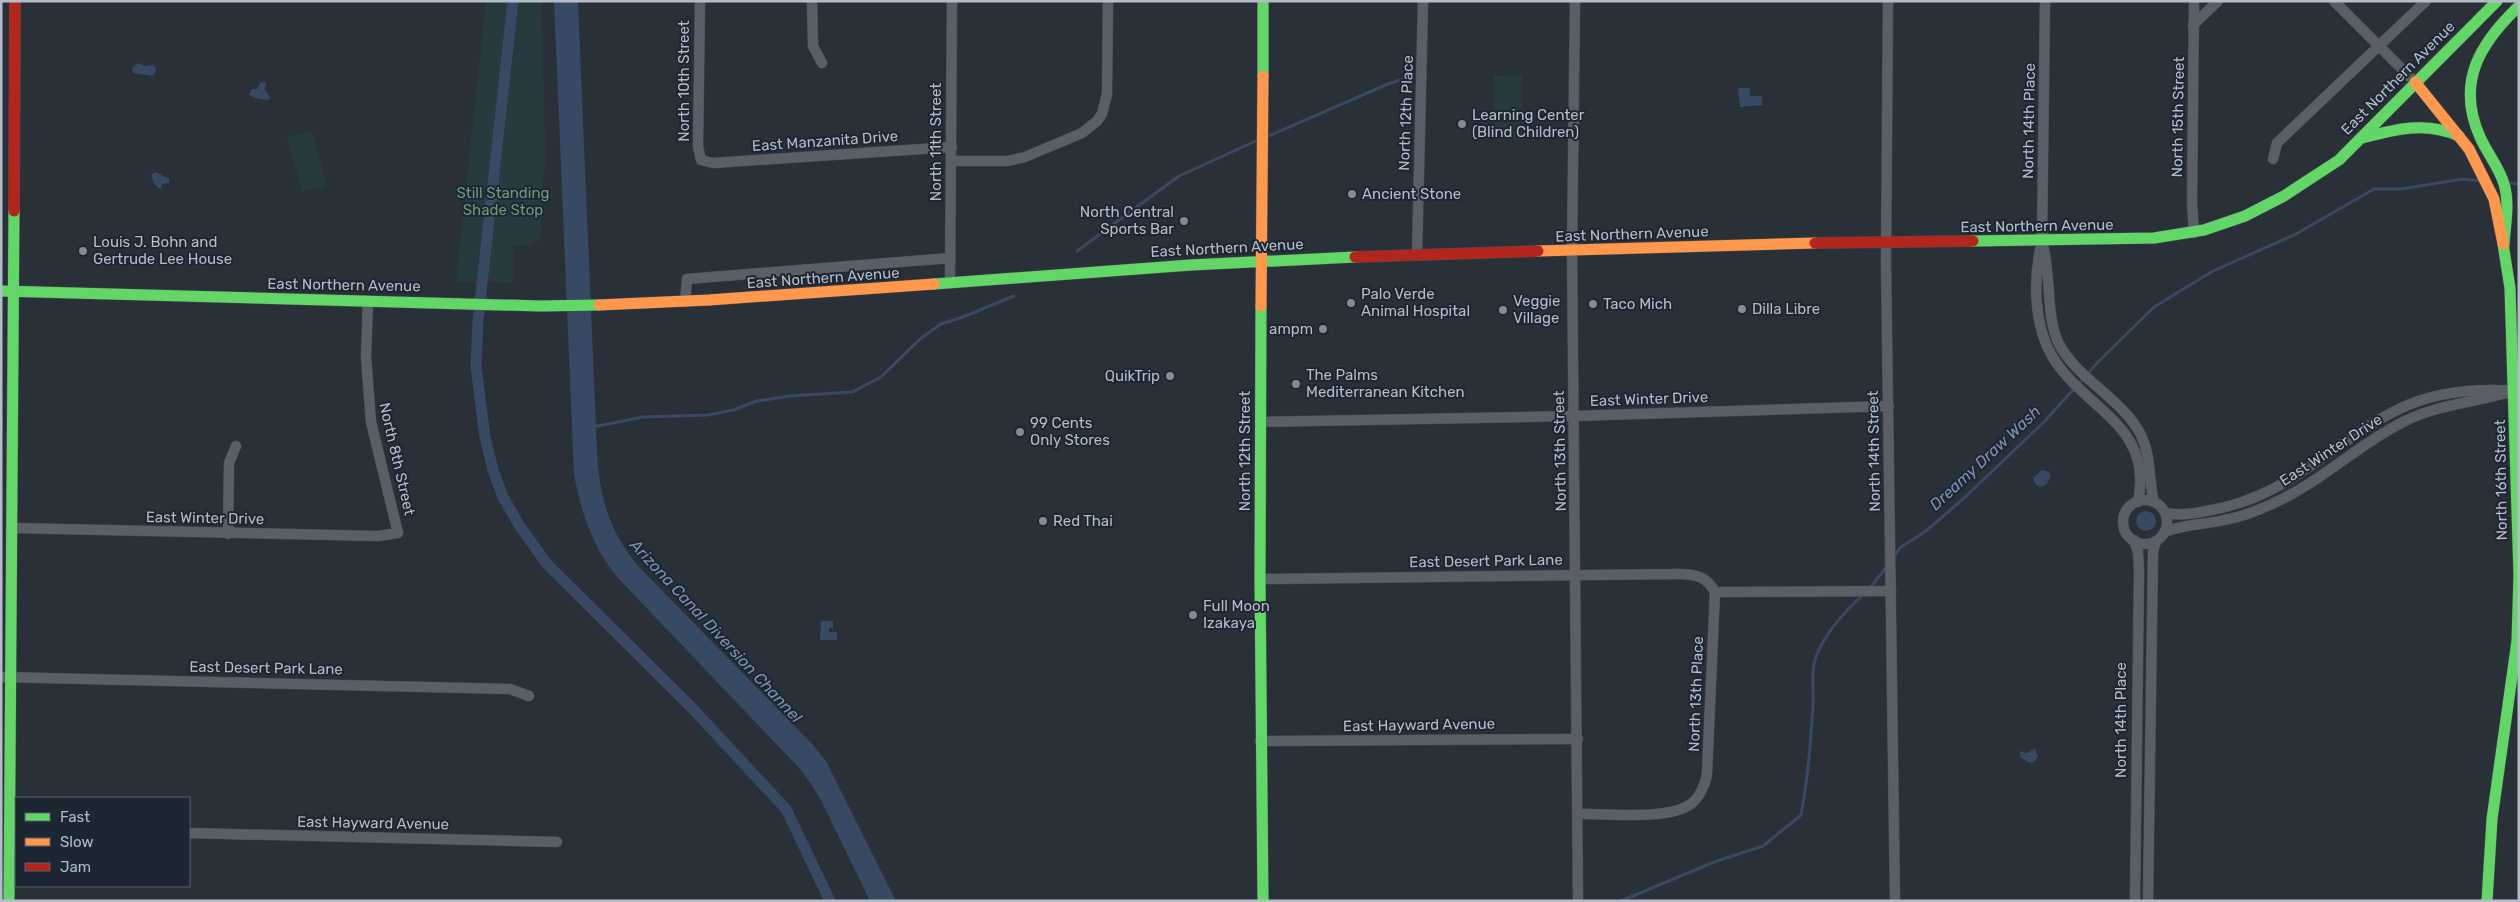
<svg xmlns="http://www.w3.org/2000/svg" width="2520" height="902" viewBox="0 0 2520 902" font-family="Rubik,sans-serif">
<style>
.green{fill:#273a3e}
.water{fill:#384963}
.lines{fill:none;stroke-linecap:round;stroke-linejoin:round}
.stream{stroke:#384963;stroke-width:3}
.canal{stroke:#384963;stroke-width:11}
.street-casing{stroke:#484c53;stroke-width:11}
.fast-casing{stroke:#484c53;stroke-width:12}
.slow-casing{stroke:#484c53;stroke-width:12}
.jam-casing{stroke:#484c53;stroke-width:12}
.street{stroke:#5a5e66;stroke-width:10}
.fast{stroke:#63d668;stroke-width:11}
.slow{stroke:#ff974d;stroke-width:11}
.jam{stroke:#b3261e;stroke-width:11}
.poi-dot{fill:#848b96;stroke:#1d2633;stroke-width:2}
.labels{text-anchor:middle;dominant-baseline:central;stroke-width:4;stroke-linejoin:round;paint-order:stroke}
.street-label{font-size:15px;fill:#b4bcc9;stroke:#1d2633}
.poi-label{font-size:15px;fill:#b4bcc9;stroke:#1d2633;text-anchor:start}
.park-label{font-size:15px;fill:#6b9a76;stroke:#1d2633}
.water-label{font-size:16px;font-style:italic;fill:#7c92b1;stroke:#1d2633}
</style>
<rect width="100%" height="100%" fill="#2a3038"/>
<g class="green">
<polygon points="486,1 541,1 546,166 543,178 541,238 529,245 513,246 513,283 456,282"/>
<polygon points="1522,75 1522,139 1495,139 1494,76"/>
<polygon points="312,130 327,186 302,192 287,137"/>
</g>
<g class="water">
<path d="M554,1H578L597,453C600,500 610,534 641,569L813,745L826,761L896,901H870L820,798L802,771L617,577C592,546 581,512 574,474Z"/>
<polygon points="138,63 144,66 154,65 156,70 153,76 133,73 132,68"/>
<polygon points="263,82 266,83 265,90 270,97 269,100 254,98 249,94 252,89 257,89 260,83"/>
<polygon points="1738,88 1750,88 1750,96 1762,96 1762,105 1740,107"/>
<path d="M155,172L169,179V183L162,184L161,189C156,188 150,178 152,174Z"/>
<polygon points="2042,470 2049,472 2051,475 2047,484 2041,487 2036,485 2033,478"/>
<circle cx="2146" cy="521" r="10"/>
<polygon points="821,621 833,621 833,628 829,628 829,632 837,632 837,640 820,640"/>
<polygon points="2035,749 2038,757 2034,762 2030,763 2020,757 2020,751 2027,753"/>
</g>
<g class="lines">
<g class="stream">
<polyline points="1266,137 1388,84 1413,76"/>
<polyline points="2509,183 2519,184"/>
<polyline points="1077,251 1179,176 1258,140"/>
<polyline points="593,427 643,417 708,415 733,410 757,401 790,396 852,392 881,377 920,339 941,324 963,317 1014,296"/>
<polyline points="1893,558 1900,548 1926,531 1964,498 2044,422 2099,361 2154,307 2213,271 2296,234 2374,189 2401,189 2463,179 2481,181"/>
<polyline points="1870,588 1888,565"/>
<path d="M1621,901L1714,862L1763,846L1801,815C1808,778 1811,741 1813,704C1814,688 1810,670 1817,654C1827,631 1845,611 1864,594"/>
</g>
<polyline class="canal" points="513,1 478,320 476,366 485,437 493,470 503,497 519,525 547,564 692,708 786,809 830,901"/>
<defs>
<g id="street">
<polyline points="700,1 698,147 701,160 713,163 952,147"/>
<polyline points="812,1 813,46 822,63"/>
<polyline points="1575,1 1572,250 1578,901"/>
<polyline points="1888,1 1886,263 1895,901"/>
<path d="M2045,1L2042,241C2033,277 2033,323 2052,356C2084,410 2154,424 2138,502"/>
<polyline points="2334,1 2415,82"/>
<polyline points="2193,25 2218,1"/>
<polyline points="2273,159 2277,143 2426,1"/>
<polyline points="952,161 1008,161 1025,157 1082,133 1097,121 1102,114 1107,94 1108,1"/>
<polyline points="2194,233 2192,203 2194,1"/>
<path d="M2042,242C2052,274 2045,316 2059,344C2078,380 2122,398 2141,435C2152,459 2148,478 2154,502"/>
<polyline points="1417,255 1423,1"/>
<polyline points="950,283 952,1"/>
<polyline points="685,302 687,279 950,258"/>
<polyline points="1260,422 1574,416 1889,406"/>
<circle cx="2145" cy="522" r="22"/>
<path d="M2165,513C2179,516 2192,514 2206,511C2289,498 2330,443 2399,409C2436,391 2478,388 2518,391"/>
<polyline points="12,528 378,536 398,533 371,422 366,357 368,301"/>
<path d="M2165,532C2183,524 2204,525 2224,520C2242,517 2262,509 2278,501C2323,480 2359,444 2403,422C2436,405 2471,403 2506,393"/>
<polyline points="228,534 229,463 236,446"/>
<polyline points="2134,540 2138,552 2139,571 2135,901"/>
<path d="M1260,579L1679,574C1696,574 1707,577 1715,592L1707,773C1706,783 1700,797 1691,804C1666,821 1609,813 1579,814"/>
<polyline points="1715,592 1891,591"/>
<polyline points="1,677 510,689 529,696"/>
<polyline points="1260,741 1578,739"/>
<polyline points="189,833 557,842"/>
<polyline points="2148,901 2153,552 2156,541"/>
</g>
<g id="fast">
<polyline points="1263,76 1263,1"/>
<path d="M2362,138C2396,129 2426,121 2459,136"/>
<polyline points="1973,241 2154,238 2204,230 2245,216 2284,196 2339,160 2497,1"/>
<path d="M2504,245C2505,225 2510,204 2504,184C2499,167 2487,153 2480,137C2456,83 2479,44 2519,6"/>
<polyline points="934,284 1191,265 1355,257"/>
<polyline points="1,291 540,306 599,305"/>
<polyline points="1261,306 1260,579 1263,901"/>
<polyline points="9,901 14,211"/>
<polyline points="2487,901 2492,819 2517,641 2519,575 2510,288 2503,244"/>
</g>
<g id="slow">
<polyline points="2415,82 2469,149 2494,199 2503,244"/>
<polyline points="1538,251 1815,243"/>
<polyline points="599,305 709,300 934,284"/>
<polyline points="1261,306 1263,76"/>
</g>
<g id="jam">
<polyline points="14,211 15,1"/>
<polyline points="1815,243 1973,241"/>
<polyline points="1355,257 1538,251"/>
</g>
</defs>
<use href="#street" class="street-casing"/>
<use href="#fast" class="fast-casing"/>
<use href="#slow" class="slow-casing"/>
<use href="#jam" class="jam-casing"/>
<use href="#street" class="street"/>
<use href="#fast" class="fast"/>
<use href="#slow" class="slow"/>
<use href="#jam" class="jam"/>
</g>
<g class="poi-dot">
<circle cx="1462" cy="124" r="5"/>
<circle cx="1352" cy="194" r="5"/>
<circle cx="1184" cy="221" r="5"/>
<circle cx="83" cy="251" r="5"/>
<circle cx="1351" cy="303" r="5"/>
<circle cx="1593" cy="304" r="5"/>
<circle cx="1742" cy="309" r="5"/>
<circle cx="1503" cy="310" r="5"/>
<circle cx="1323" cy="329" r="5"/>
<circle cx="1170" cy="376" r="5"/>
<circle cx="1296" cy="384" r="5"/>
<circle cx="1020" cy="432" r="5"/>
<circle cx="1043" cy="521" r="5"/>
<circle cx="1193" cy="615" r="5"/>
</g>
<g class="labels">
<g class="street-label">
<text transform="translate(2398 78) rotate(-45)">East Northern Avenue</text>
<text transform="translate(684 81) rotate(-90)">North 10th Street</text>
<text transform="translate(1406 113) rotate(-88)">North 12th Place</text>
<text transform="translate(2178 117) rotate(-89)">North 15th Street</text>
<text transform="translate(2029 121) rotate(-89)">North 14th Place</text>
<text transform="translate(825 141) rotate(-4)">East Manzanita Drive</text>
<text transform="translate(936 142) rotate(-90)">North 11th Street</text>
<text transform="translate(2037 226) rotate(-1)">East Northern Avenue</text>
<text transform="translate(1632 234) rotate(-2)">East Northern Avenue</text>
<text transform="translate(1227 248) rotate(-3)">East Northern Avenue</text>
<text transform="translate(823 278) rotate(-4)">East Northern Avenue</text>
<text transform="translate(344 285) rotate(1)">East Northern Avenue</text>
<text transform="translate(1649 399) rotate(-2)">East Winter Drive</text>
<text transform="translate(2331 450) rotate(-33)">East Winter Drive</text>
<text transform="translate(1245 451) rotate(-90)">North 12th Street</text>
<text transform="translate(1560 451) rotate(-91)">North 13th Street</text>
<text transform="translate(1874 451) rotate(-91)">North 14th Street</text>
<text transform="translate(397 459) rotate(77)">North 8th Street</text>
<text transform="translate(2501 480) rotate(-91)">North 16th Street</text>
<text transform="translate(205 518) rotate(1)">East Winter Drive</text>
<text transform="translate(1486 561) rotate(-1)">East Desert Park Lane</text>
<text transform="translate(266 668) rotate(1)">East Desert Park Lane</text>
<text transform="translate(1696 694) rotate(-88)">North 13th Place</text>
<text transform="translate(2121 720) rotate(-90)">North 14th Place</text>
<text transform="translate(1419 725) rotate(-1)">East Hayward Avenue</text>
<text transform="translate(373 823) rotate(1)">East Hayward Avenue</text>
</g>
<g class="poi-label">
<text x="1472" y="115">Learning Center<tspan x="1472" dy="17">(Blind Children)</tspan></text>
<text x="1362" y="194">Ancient Stone</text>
<text x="1174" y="212" text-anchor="end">North Central<tspan x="1174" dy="17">Sports Bar</tspan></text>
<text x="93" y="242">Louis J. Bohn and<tspan x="93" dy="17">Gertrude Lee House</tspan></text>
<text x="1361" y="294">Palo Verde<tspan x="1361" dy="17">Animal Hospital</tspan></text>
<text x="1513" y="301">Veggie<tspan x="1513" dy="17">Village</tspan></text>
<text x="1603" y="304">Taco Mich</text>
<text x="1752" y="309">Dilla Libre</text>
<text x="1313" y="329" text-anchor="end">ampm</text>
<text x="1306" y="375">The Palms<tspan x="1306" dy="17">Mediterranean Kitchen</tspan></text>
<text x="1160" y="376" text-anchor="end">QuikTrip</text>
<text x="1030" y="423">99 Cents<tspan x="1030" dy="17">Only Stores</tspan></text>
<text x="1053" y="521">Red Thai</text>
<text x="1203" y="606">Full Moon<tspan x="1203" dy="17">Izakaya</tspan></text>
</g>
<g class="park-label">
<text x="503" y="193">Still Standing<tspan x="503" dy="17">Shade Stop</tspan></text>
</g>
<g class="water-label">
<text transform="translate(1985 458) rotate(-43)">Dreamy Draw Wash</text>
<text transform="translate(716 631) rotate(47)">Arizona Canal Diversion Channel</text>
</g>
</g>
<rect width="2520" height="902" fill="none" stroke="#b4bcc9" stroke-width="5"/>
<rect x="15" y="797" width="175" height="90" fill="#1d2633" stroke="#59626f"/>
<rect x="25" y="813" width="25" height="8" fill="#63d668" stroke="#59626f"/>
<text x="60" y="822" font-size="15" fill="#b4bcc9">Fast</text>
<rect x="25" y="838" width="25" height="8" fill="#ff974d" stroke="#59626f"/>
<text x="60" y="847" font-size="15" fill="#b4bcc9">Slow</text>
<rect x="25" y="863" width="25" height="8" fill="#b3261e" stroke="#59626f"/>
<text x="60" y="872" font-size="15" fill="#b4bcc9">Jam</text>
</svg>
